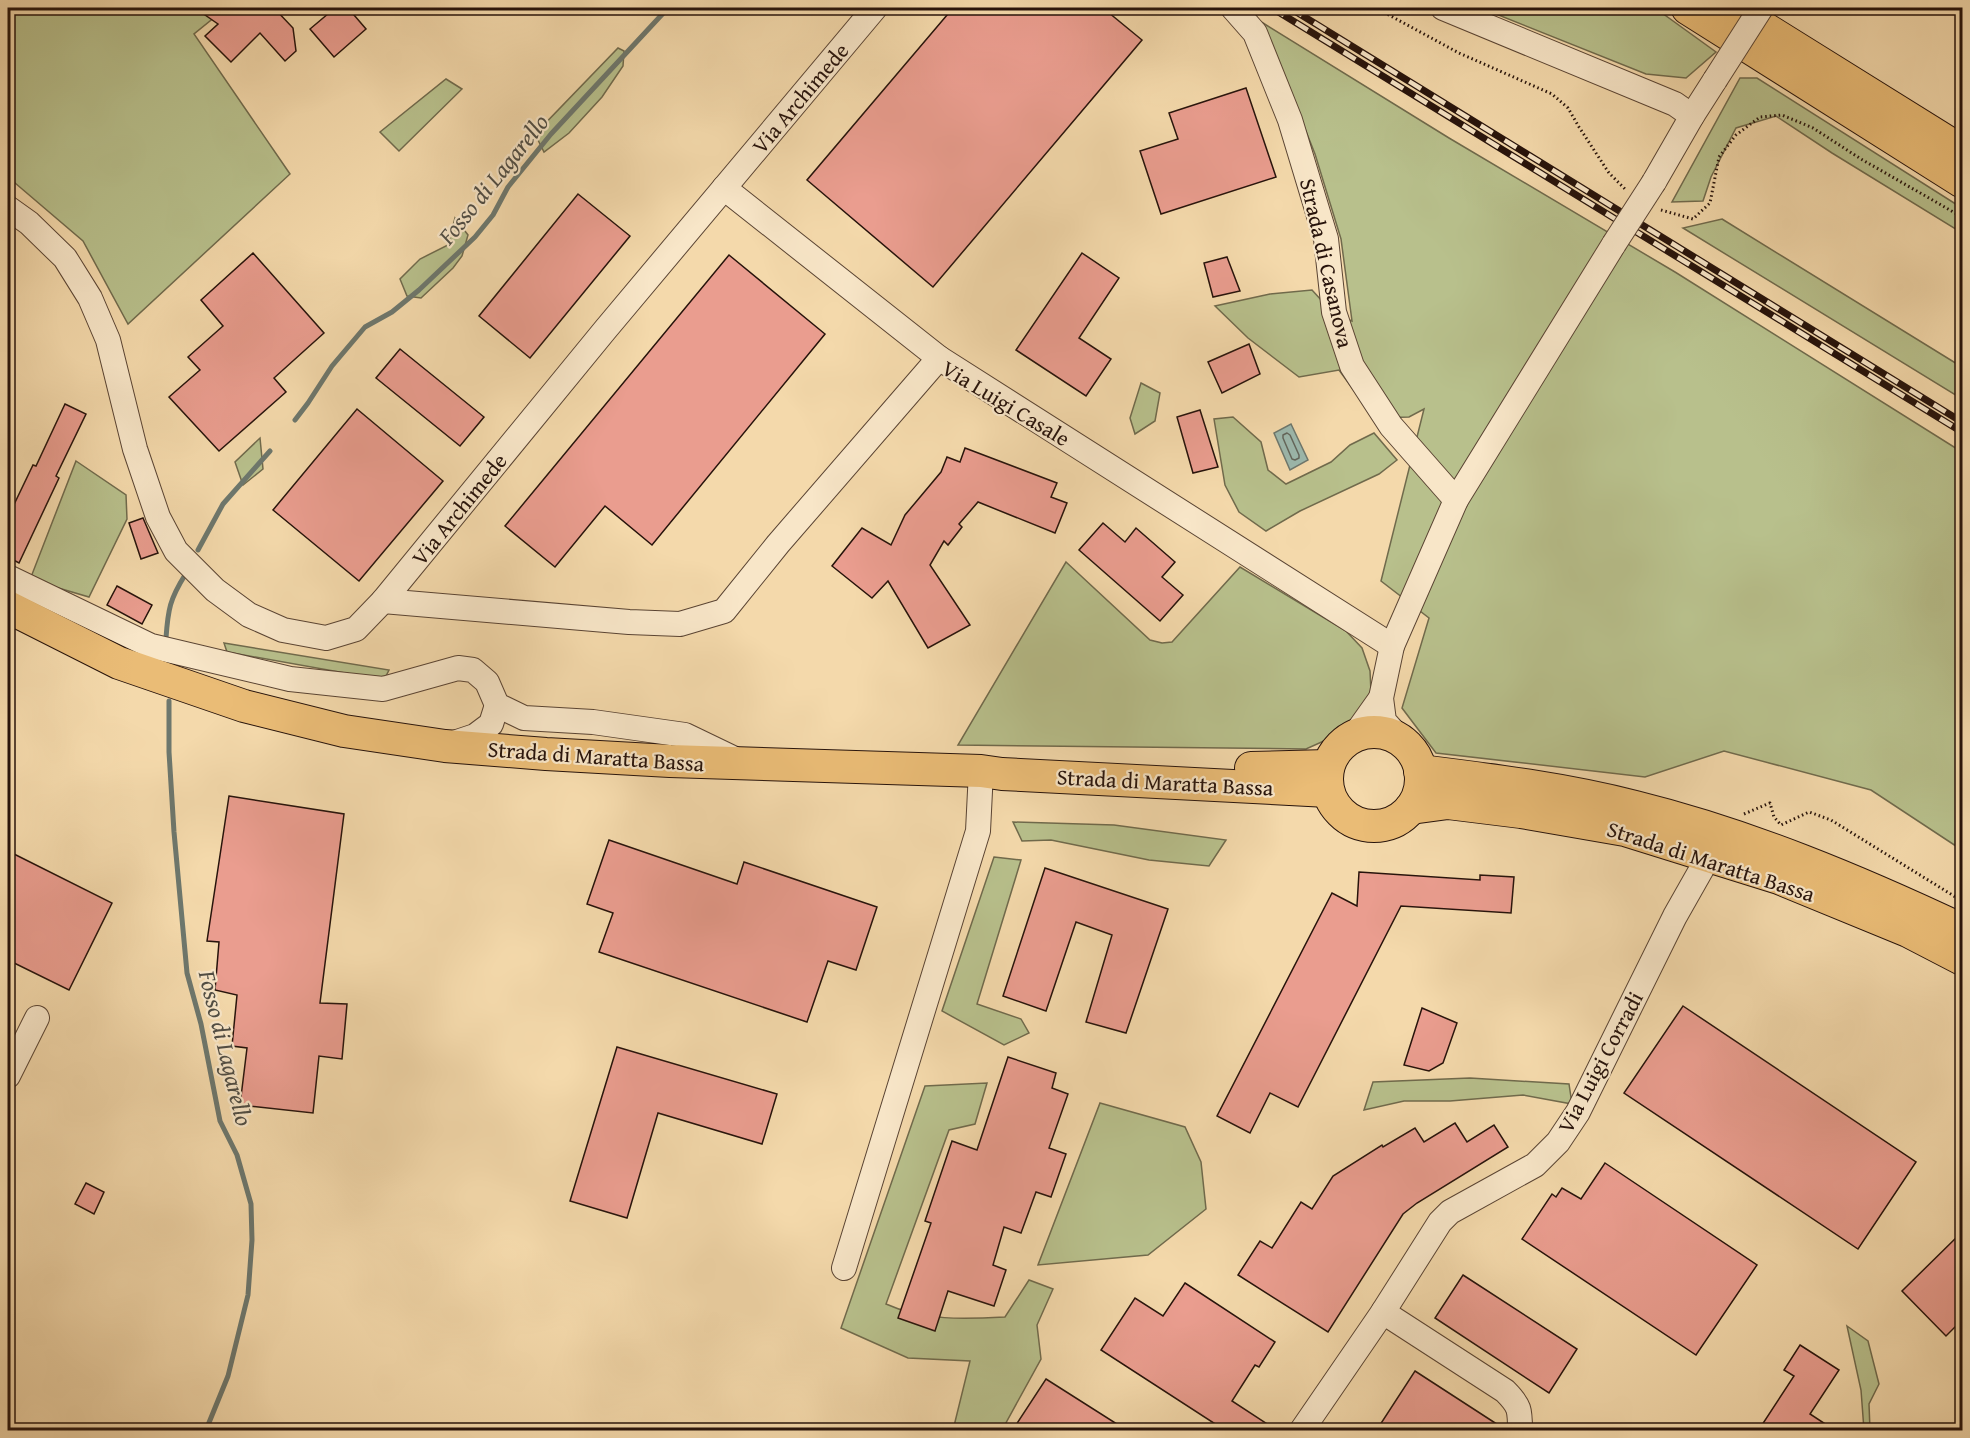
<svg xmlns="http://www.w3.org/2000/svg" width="1970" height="1438" viewBox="0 0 1970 1438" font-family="'Gentium Book Plus',serif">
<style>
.green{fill:#b8c08c;stroke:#706a4c;stroke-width:1.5}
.water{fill:#9cb9ae;stroke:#6d776d;stroke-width:1.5}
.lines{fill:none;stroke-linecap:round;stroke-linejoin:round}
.shore{stroke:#62665c;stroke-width:1.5}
.stream{stroke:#6d776d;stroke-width:5}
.building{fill:#ea9d8f;stroke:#27130b;stroke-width:1.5}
.minor-casing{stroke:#5a4433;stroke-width:26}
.major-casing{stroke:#27130b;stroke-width:34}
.highway-casing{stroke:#27130b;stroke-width:35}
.path{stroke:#27130b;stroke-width:3;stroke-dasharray:1.5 3;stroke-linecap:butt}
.minor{stroke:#f8e6c8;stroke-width:24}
.major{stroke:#eabc76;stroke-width:32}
.highway{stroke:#eabc76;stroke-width:33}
.rail-casing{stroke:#27130b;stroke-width:7}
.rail{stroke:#f8e6c8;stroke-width:4.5;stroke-dasharray:14;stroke-linecap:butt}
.minor-bridge-casing{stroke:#5a4433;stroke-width:26;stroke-linecap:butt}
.minor-bridge{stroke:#f8e6c8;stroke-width:24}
.labels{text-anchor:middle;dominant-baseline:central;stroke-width:4.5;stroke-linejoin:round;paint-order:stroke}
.street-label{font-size:22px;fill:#27130b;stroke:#f8e6c8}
.water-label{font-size:24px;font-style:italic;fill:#504d44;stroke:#f8e6c8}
</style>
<rect width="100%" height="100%" fill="#f4d9ab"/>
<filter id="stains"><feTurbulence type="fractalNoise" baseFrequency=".00333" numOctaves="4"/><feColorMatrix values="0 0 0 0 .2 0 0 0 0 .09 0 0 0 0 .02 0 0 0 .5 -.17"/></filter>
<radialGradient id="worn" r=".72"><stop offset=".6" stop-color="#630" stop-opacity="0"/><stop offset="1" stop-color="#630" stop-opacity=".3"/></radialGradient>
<g class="green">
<polygon points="8,8 226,8 194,34 290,174 128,324 83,241 8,177"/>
<polygon points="1481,8 1655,8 1716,52 1686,78 1646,74"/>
<polygon points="1263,23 1449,138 1675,272 1962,452 1962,850 1871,790 1724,751 1645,777 1436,753 1402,708 1429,618 1381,581 1424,409 1409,417 1374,418 1339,370 1299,377 1248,338 1215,306 1270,294 1312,290 1334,314 1352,321 1341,239 1315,154"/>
<polygon points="618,48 624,51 623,66 602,97 569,133 544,152 535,134"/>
<polygon points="1740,78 1757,78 1962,208 1962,233 1832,153 1776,116 1736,128 1711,177 1703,201 1672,202"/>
<polygon points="446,79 462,89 399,151 380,132"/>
<polygon points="455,218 468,235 462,256 453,268 421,298 407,296 400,279 420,259 448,245"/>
<polygon points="1722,219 1962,367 1962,399 1683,228"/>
<polygon points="1141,383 1160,393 1155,421 1135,434 1130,418"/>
<polygon points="1233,417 1261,442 1268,470 1286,484 1331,462 1350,445 1374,433 1397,460 1379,474 1300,511 1266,531 1239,512 1225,485 1214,419"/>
<polygon points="260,438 263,469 243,485 235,462"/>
<polygon points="76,461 126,495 127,519 89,597 55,587 31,577"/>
<polygon points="1066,562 1150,640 1162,643 1172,642 1240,567 1346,631 1362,648 1370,671 1371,692 1359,716 1335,736 1306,749 958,745"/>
<polygon points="224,643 389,670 384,680 227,652"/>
<polygon points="1013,822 1114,825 1226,840 1209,866 1149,860 1051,840 1022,841"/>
<polygon points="994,857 1021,860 977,1004 1021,1019 1029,1033 1004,1045 942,1011"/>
<polygon points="1470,1078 1569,1084 1572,1104 1523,1095 1450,1101 1404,1101 1364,1110 1373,1082"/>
<path d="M987,1083L975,1124L949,1130L886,1304C923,1321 965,1319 1005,1317L1029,1280L1053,1289L1037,1325L1041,1359L1002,1430H953L970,1361L908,1358L841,1328L925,1086Z"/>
<polygon points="1100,1103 1185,1127 1201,1162 1206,1209 1148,1255 1038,1265"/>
<polygon points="1847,1326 1868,1341 1879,1384 1869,1404 1870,1430 1864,1430 1861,1390"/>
</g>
<polygon class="water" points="1291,424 1308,460 1290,470 1274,433"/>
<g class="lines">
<polygon class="shore" points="1287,433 1290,435 1299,455 1299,458 1295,460 1292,459 1283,438 1283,435"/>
<g class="stream">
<polyline points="295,420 308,403 332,366 365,327 392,312 419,290 475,237 493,215 508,187 551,134 668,8"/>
<polyline points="198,550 223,504 270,451"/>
<path d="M166,638C168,609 170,599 185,575"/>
<polyline points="169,701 169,752 174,832 187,973 201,1024 220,1121 237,1155 251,1204 252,1240 248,1295 228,1376 206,1430"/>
</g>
</g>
<g class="building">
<polygon points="195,8 274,8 293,28 296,51 285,61 260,33 231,62 205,36 218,24"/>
<polygon points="335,8 348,8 366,29 334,57 310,29"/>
<polygon points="953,8 1103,8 1142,40 933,287 807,180"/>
<polygon points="1246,88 1276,177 1161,214 1140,151 1178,139 1169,113"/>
<polygon points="578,194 630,236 530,358 479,316"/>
<polygon points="253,253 324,333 274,378 286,392 219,451 169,397 200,370 188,357 223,326 201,300"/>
<polygon points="1082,253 1119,278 1079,338 1111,359 1086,396 1016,350"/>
<polygon points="729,255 825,334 652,545 605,506 555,567 505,526"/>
<polygon points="1227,257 1240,291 1213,297 1204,263"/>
<polygon points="1249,344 1260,374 1222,393 1208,362"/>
<polygon points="400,349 484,417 460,446 376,378"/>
<polygon points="65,404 86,414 56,476 59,478 19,563 8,557 8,517 33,465 36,466"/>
<polygon points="357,409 443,481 359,581 273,510"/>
<polygon points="1200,410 1218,467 1193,473 1177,417"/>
<polygon points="965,448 1057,483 1051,497 1067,503 1055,533 978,502 959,524 962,527 948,545 944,541 930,565 970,625 928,648 888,581 872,598 832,566 862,528 891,545 905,515 941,472 947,457 960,462"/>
<polygon points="143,518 158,553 141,559 129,523"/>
<polygon points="1103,523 1125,542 1136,528 1175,562 1162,577 1183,595 1160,621 1079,550"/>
<polygon points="117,586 152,605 142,624 107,605"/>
<polygon points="229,796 344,814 320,1003 347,1004 342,1059 319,1056 313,1113 240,1105 247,1048 232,1046 237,995 215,990 219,942 207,941"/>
<polygon points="609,840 737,884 744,862 877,907 856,970 828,961 807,1022 599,952 613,913 587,904"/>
<polygon points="8,851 112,903 69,990 8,960"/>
<polygon points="1045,868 1168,909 1126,1033 1086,1022 1112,935 1076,922 1046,1011 1003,996"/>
<polygon points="1359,872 1480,880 1480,875 1514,877 1511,913 1401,906 1298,1107 1270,1093 1250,1133 1217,1116 1332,893 1357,906"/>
<polygon points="1683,1006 1916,1162 1858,1249 1624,1093"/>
<polygon points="1422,1008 1457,1023 1443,1063 1429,1071 1404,1065"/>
<polygon points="617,1047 777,1094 762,1144 658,1113 627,1218 570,1201"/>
<polygon points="1008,1057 1056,1073 1052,1088 1068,1094 1049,1148 1066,1154 1051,1197 1036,1192 1021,1233 1004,1227 993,1265 1006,1270 994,1306 948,1291 935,1331 898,1318 931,1223 925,1221 952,1141 977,1150"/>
<polygon points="1455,1123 1467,1142 1494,1125 1508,1147 1417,1203 1403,1214 1328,1332 1238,1275 1260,1241 1272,1248 1301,1202 1312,1209 1333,1176 1382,1145 1383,1147 1415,1128 1424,1142"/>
<polygon points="1605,1163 1757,1265 1696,1355 1522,1239 1552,1194 1556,1197 1562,1188 1581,1199"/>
<polygon points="86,1183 104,1192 94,1214 75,1204"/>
<polygon points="1962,1232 1962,1320 1946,1336 1902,1291"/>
<polygon points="1463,1275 1577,1349 1549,1393 1435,1318"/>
<polygon points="1185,1283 1275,1342 1259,1367 1255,1365 1232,1401 1278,1431 1226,1431 1101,1350 1135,1298 1163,1316"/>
<polygon points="1800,1345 1839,1370 1810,1414 1836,1431 1758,1431 1794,1376 1784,1370"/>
<polygon points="1415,1371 1506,1430 1506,1431 1376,1431"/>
<polygon points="1046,1379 1128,1431 1012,1431"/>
</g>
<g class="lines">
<defs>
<g id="minor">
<polyline points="875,8 605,330 383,601 629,622 680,624 724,611 778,544 939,358 1392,646"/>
<polyline points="1233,8 1255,33 1290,120 1326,239 1334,312 1352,366 1391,426 1456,500"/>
<polyline points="1443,8 1675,104 1692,116"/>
<polyline points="1654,182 1692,116 1715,80"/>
<polyline points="724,188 939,358"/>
<polyline points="8,208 29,223 65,258 90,298 108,340 135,449 158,517 176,551 215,590 249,615 283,630 326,638 356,629 383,601"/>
<polyline points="8,577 151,646 290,679 383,689 458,668 473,670 487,682 497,705 524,718 593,722 685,735 739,761"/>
<polyline points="1354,736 1381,698"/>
<polyline points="1403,742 1384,721 1381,698 1392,646 1456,500 1614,244"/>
<polyline points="451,744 475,736 491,724 497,705"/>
<polyline points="8,1076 37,1018"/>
<polyline points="844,1268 978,831 981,771"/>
<path d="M1383,1312L1505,1391C1520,1406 1520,1410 1520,1430"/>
<polyline points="1302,1430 1383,1312 1440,1222 1450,1212 1535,1165 1558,1142 1578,1112 1675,916 1709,856"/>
</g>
<g id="major">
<polyline points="8,607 119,663 244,706 344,731 445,746 546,754 670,761 981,771 1002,774 1328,791"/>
<circle cx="1374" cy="779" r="47"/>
<polyline points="1251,768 1328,766"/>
<path d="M1420,771C1493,780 1565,789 1635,807C1748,835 1858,881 1962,930"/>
<polyline points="1411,808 1448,803 1521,812 1625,830 1779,878 1908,931 1962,959"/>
</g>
<g id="highway">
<polyline points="1688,8 1962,181"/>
<polyline points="1731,8 1962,152"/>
</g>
</defs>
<use href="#minor" class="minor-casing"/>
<use href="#major" class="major-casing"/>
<use href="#highway" class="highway-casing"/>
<g class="path">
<polyline points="1376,8 1459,53 1552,94 1568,108 1579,127 1609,173 1626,190"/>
<polyline points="1661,210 1693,219 1710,203 1719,157 1736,135 1760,117 1782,115 1813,128 1861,159 1962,217"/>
<polyline points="1744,814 1770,803 1774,817 1781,825 1809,812 1831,820 1962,901"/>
</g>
<use href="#minor" class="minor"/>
<use href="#major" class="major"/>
<use href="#highway" class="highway"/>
<defs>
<g id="rail">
<polyline points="1272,8 1962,432"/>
<polyline points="1290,8 1962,422"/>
</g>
</defs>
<use href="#rail" class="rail-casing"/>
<use href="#rail" class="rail"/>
<defs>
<g id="minor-bridge">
<polyline points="1715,80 1761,8"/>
<polyline points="1614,244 1654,182"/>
</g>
</defs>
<use href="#minor-bridge" class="minor-bridge-casing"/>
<use href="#minor-bridge" class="minor-bridge"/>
</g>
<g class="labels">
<g class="street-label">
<text transform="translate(800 98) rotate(-50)">Via Archimede</text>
<text transform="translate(1327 263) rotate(77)">Strada di Casanova</text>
<text transform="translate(1006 403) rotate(31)">Via Luigi Casale</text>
<text transform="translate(459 509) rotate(-51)">Via Archimede</text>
<text transform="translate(596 756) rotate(4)">Strada di Maratta Bassa</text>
<text transform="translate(1165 782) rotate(3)">Strada di Maratta Bassa</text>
<text transform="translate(1711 861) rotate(18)">Strada di Maratta Bassa</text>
<text transform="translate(1600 1062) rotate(-62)">Via Luigi Corradi</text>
</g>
<g class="water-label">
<text transform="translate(493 179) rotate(-51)">Fosso di Lagarello</text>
<text transform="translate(226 1048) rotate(76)">Fosso di Lagarello</text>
</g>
</g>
<rect width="1970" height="1438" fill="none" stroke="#f4d9ab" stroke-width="30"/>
<rect x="9" y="9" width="1952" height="1420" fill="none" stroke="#27130b" stroke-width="3"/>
<rect x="15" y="15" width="1940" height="1408" fill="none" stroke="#27130b" stroke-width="1.5"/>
<rect width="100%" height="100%" filter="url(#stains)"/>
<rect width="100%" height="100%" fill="url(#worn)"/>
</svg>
